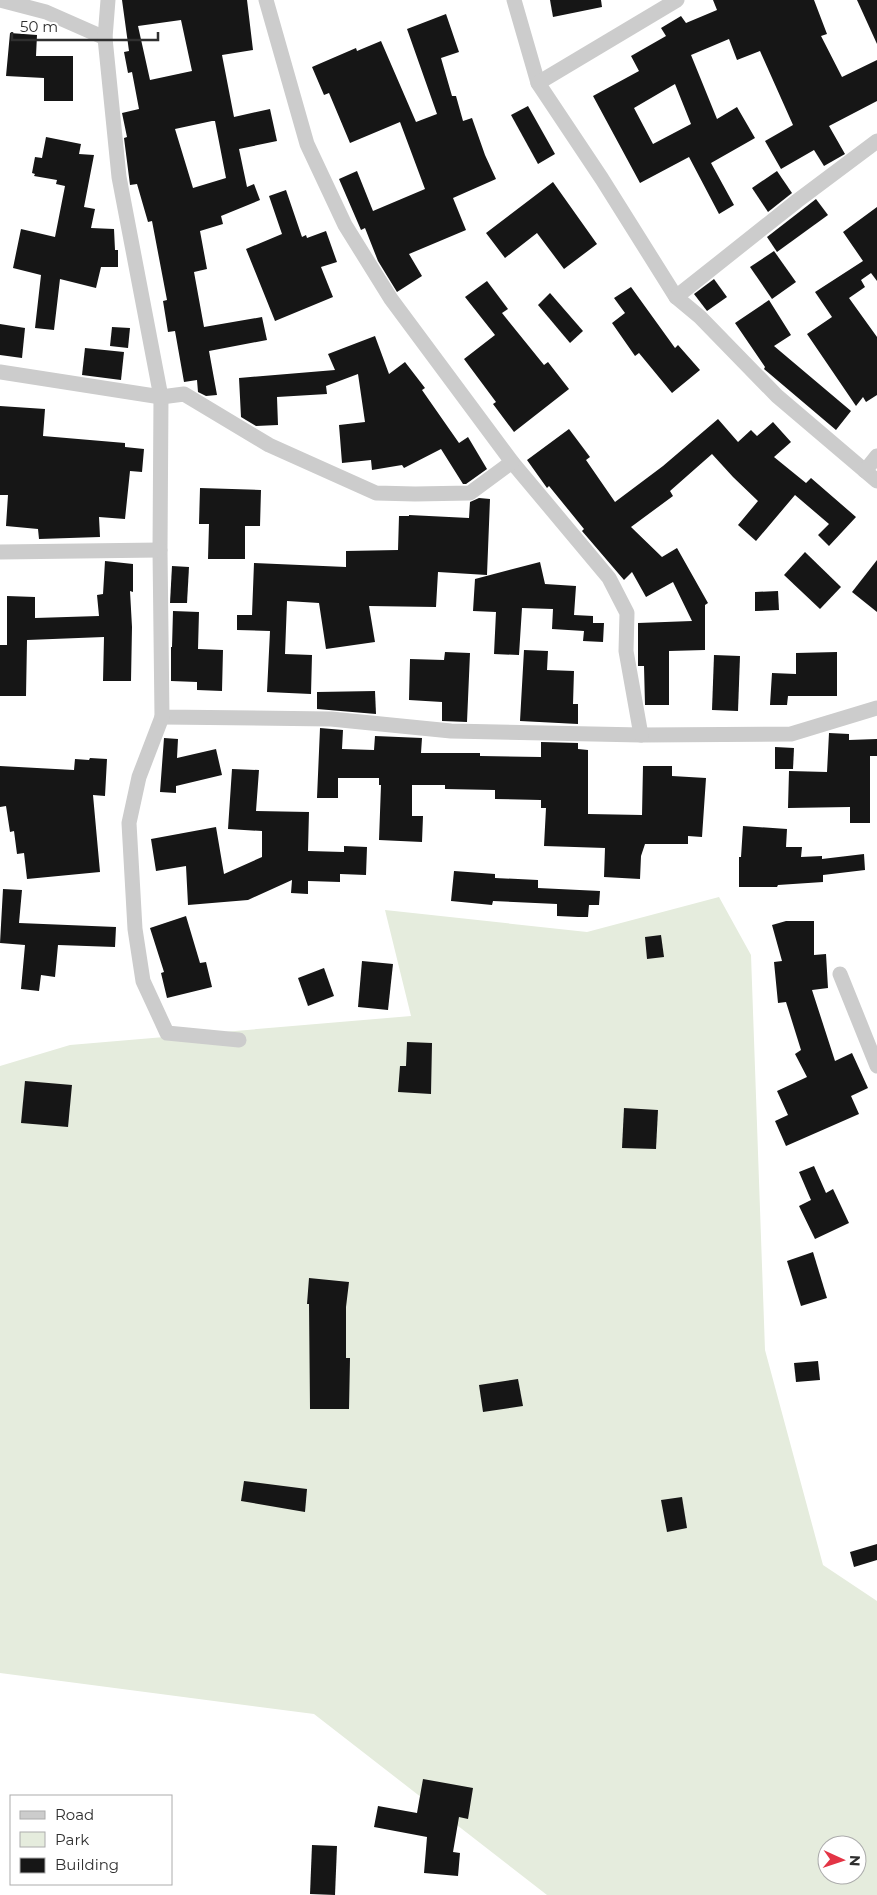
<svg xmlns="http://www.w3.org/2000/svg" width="877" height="1895" viewBox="0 0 877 1895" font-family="Montserrat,sans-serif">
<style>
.green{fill:#e5ecdd;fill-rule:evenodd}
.building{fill:#161616;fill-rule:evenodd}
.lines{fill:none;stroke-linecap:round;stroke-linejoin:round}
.street{stroke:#ccc;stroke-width:15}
</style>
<rect width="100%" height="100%" fill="#fff"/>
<path class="green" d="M719,897L751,955L765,1350L823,1565L877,1601V1895H547L314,1714L0,1673V1066L70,1045L411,1016L385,910L587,932ZM827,1845H857V1875H827Z"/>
<g class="building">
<path d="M122,0H247L253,50L222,55L234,117L270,109L277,141L239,149L247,187L254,184L260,200L221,216L223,224L200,231L207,269L194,272L204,327L262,317L267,340L209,351L217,395L206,396L198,392L197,380L184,382L175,331L168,332L163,301L167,300L152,221L148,222L137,184L130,185L124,138L127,137L122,113L139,109L132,72L128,73L124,52L129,51ZM181,20L192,71L150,80L138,26ZM212,121H215L226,178L193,188L175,129Z"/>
<polygon points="550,0 601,0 602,7 553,17"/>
<path d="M713,0H814L827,34L821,36L842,77L877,60V101L829,126L845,154L824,166L814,150L781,169L765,141L793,125L760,51L737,60L729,39L691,55L717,119L737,107L755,138L711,163L734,205L719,214L689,157L640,183L593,96L639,71L631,56L666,36L661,28L681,16L686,23L717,10ZM675,84L691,124L653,144L634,108Z"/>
<polygon points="857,0 877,0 877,44"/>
<polygon points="446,14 459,52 441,58 452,96 456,96 463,121 472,118 485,155 496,179 453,198 466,230 409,254 422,276 397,292 378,261 365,228 361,230 339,179 357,171 373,211 425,189 400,122 350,143 329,93 324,95 312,67 356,48 357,51 381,41 416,122 437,114 407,29"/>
<polygon points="10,33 37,35 36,56 73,56 73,101 44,101 44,78 6,76"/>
<polygon points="528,106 555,154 538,164 511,115"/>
<polygon points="46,137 81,144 79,154 94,155 84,207 95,209 91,228 114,229 115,250 118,250 118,267 101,267 96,288 60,279 54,330 35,328 41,275 13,268 21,229 55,237 65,186 56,184 57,180 34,176 35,174 32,173 35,157 42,158"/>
<polygon points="777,171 792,193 768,212 752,188"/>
<polygon points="553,182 597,244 564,269 537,233 505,258 486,233"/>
<polygon points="286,190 302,237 306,235 307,238 326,231 337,262 321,267 333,297 275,321 246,249 282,234 269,196"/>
<polygon points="816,199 828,215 777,252 767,237"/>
<polygon points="877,207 877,281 871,273 861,280 865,287 849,298 877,337 877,395 866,402 863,397 856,406 807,334 832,317 815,292 863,261 843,232"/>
<polygon points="774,251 796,282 772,299 750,267"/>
<polygon points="714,279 727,297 707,311 694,294"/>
<polygon points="487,281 508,309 502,313 544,365 548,362 569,389 514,432 493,404 496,402 464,359 495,335 465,297"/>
<polygon points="631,287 675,348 678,345 700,370 672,393 639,353 635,356 612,323 625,313 614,298"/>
<polygon points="550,293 583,331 570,343 538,305"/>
<polygon points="769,300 791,335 774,346 851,411 836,430 764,369 765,367 735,323"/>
<polygon points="0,324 25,328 22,358 0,355"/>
<polygon points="112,327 130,328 128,348 110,346"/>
<polygon points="375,336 389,374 405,362 425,388 422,390 459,443 468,437 487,469 466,484 463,484 441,449 404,468 402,465 372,470 371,460 342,463 339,425 365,422 358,374 326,386 327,394 277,397 278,425 256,426 241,417 239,378 335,370 328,354"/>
<polygon points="85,348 124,352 121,380 82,375"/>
<polygon points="0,406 45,409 43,436 125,443 125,447 144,449 142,472 130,471 125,519 99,517 100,537 39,539 38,529 6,526 8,495 0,495"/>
<polygon points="718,419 738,442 751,430 757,436 773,422 791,442 774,457 806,483 811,478 856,517 829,546 818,535 829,524 795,495 756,541 738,525 758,501 733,477 712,454 670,491 673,496 631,527 662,557 677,548 708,603 705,605 705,650 669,651 669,705 645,705 644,666 638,666 638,623 692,621 673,582 646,597 632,572 624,580 582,531 584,529 549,486 547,488 527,460 569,429 590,457 586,460 615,502 663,466"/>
<polygon points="200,488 261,490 260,526 245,526 245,559 208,559 209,524 199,524"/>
<polygon points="479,498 490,499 487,575 438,572 436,607 369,606 375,642 326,649 319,603 287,601 285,654 312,655 311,694 267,692 270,631 237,630 237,615 252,615 254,563 346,567 346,551 398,550 399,516 409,516 409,515 469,518 470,502"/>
<polygon points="805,552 841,587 820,609 784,575"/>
<polygon points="877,560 877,612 852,592"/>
<polygon points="105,561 133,564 133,592 130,591 132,627 131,681 103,681 104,637 27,640 26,696 0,696 0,645 7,645 7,596 35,597 35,618 99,616 97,595 103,594"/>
<polygon points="540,562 545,584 576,586 574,615 593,616 593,623 604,623 603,642 583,641 584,631 552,629 553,609 522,608 519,655 494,654 496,612 473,611 475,579"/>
<polygon points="172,566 189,567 187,603 170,603"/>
<polygon points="778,591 779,610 755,611 755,592"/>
<polygon points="173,611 199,612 198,649 223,650 222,691 197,690 197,682 171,681 171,647 172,647"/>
<polygon points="524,650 548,651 547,670 574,671 573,704 578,704 578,724 520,721"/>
<polygon points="445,652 470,653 467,722 442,721 442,702 409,700 410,659 444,660"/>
<polygon points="837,652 837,696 788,696 787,705 770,705 772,673 796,674 796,653"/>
<polygon points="714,655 740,656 738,711 712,710"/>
<polygon points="375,691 376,714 317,709 317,692"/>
<polygon points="320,728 343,730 342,749 374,750 375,736 422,738 421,753 480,753 480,756 541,757 541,742 578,743 578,749 588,750 588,814 642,815 643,766 672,766 672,776 706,778 702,837 688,836 688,844 645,844 641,856 640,879 604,877 605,848 544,846 546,808 541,808 541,800 495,799 495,790 445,789 445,785 412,785 412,816 423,816 422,842 379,840 381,785 379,785 379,778 338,778 338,798 317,798"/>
<polygon points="829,733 849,734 849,740 877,739 877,756 870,756 870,823 850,823 850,807 788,808 789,771 827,772"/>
<polygon points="164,738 178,739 177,758 216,749 222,775 176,786 176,793 160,792"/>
<polygon points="775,747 794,748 793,769 775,769"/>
<polygon points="90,758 107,759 105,796 93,795 100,872 27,879 24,853 17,854 14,831 10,832 6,806 0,807 0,766 74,770 75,759 89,760"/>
<polygon points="232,769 259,770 256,811 309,812 308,851 344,852 344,846 367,847 366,875 340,874 340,882 308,881 308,894 291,893 292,880 248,900 188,905 186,866 156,871 151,839 216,827 224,874 262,857 262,831 228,829"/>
<polygon points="743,826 787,829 786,847 802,847 801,857 822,856 822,859 864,854 865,870 823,875 823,882 778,885 777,887 739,887 739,857 741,857"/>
<polygon points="454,871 495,874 495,878 538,880 538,888 600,891 599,905 589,905 588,917 578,917 557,916 557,904 493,901 492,905 451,901"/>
<polygon points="3,889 22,890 19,923 116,927 115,947 58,945 55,977 41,975 39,991 21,989 25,945 0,943"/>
<polygon points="186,916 200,963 206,962 212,987 167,998 161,973 164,972 150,928"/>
<polygon points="786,921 814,921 814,955 826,954 828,988 812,990 835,1061 852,1053 868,1088 851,1096 859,1114 786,1146 775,1121 788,1115 777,1091 807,1077 795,1054 801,1050 786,1002 778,1003 774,962 782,961 772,925"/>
<polygon points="661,935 664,957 647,959 645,937"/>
<polygon points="362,961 393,964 388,1010 358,1007"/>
<polygon points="324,968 334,996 308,1006 298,978"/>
<polygon points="407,1042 432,1043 431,1094 398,1092 400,1066 406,1066"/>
<polygon points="25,1081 72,1085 68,1127 21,1123"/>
<polygon points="624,1108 658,1110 656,1149 622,1148"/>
<polygon points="814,1166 826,1193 833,1189 849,1223 815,1239 799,1206 811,1200 799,1172"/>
<polygon points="813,1252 827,1298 801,1306 787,1261"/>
<polygon points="309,1278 349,1282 346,1307 346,1358 350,1358 349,1409 310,1409 309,1304 307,1304"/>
<polygon points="818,1361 820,1380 796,1382 794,1363"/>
<polygon points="518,1379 523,1406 483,1412 479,1385"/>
<polygon points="244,1481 307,1489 305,1512 241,1501"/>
<polygon points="682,1497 687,1528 667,1532 661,1500"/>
<polygon points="877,1544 877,1560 854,1567 850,1552"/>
<polygon points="423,1779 473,1788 468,1819 459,1817 453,1852 460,1853 458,1876 424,1873 427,1837 374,1827 378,1806 417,1813"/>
<polygon points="312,1845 337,1846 335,1895 310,1894"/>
</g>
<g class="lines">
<g class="street">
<polyline points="0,0 46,12 105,38"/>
<polyline points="108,0 105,38 119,177 161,397 160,550 162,717 331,719 451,731 641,735 791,734 877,708"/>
<polyline points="266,0 307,144 345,225 391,299 512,462 609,578 627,613 626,651 641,735"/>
<polyline points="514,0 538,83 602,179 676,297 700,317 777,396 877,481"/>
<polyline points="538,83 677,0"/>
<polyline points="676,297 797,201 877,141"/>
<polyline points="0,372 161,397 184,394 269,445 376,493 415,494 470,493 512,462"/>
<polyline points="865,471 877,456"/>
<polyline points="0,552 160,550"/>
<polyline points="162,717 139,777 129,823 135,929 143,981 167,1033 239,1040"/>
<polyline points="840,974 877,1066"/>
</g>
</g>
<rect x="10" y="1795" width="162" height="90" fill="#ffffff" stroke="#acacac"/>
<rect x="20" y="1811" width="25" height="8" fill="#cccccc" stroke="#acacac"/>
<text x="55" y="1820" font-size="15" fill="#2f2f2f">Road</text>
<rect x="20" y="1832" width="25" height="15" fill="#e5ecdd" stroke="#acacac"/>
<text x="55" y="1845" font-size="15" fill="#2f2f2f">Park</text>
<rect x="20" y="1858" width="25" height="15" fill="#161616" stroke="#acacac"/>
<text x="55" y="1870" font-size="15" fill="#2f2f2f">Building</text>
<g transform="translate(842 1860) rotate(93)"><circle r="24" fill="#ffffff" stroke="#acacac"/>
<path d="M0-4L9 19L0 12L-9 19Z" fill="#e33445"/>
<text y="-8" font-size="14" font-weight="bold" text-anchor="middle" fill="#2f2f2f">N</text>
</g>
<path d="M12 32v8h146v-8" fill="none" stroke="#2f2f2f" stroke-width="2.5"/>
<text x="20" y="32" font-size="15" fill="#2f2f2f" stroke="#ffffff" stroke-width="4" paint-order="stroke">50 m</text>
</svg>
